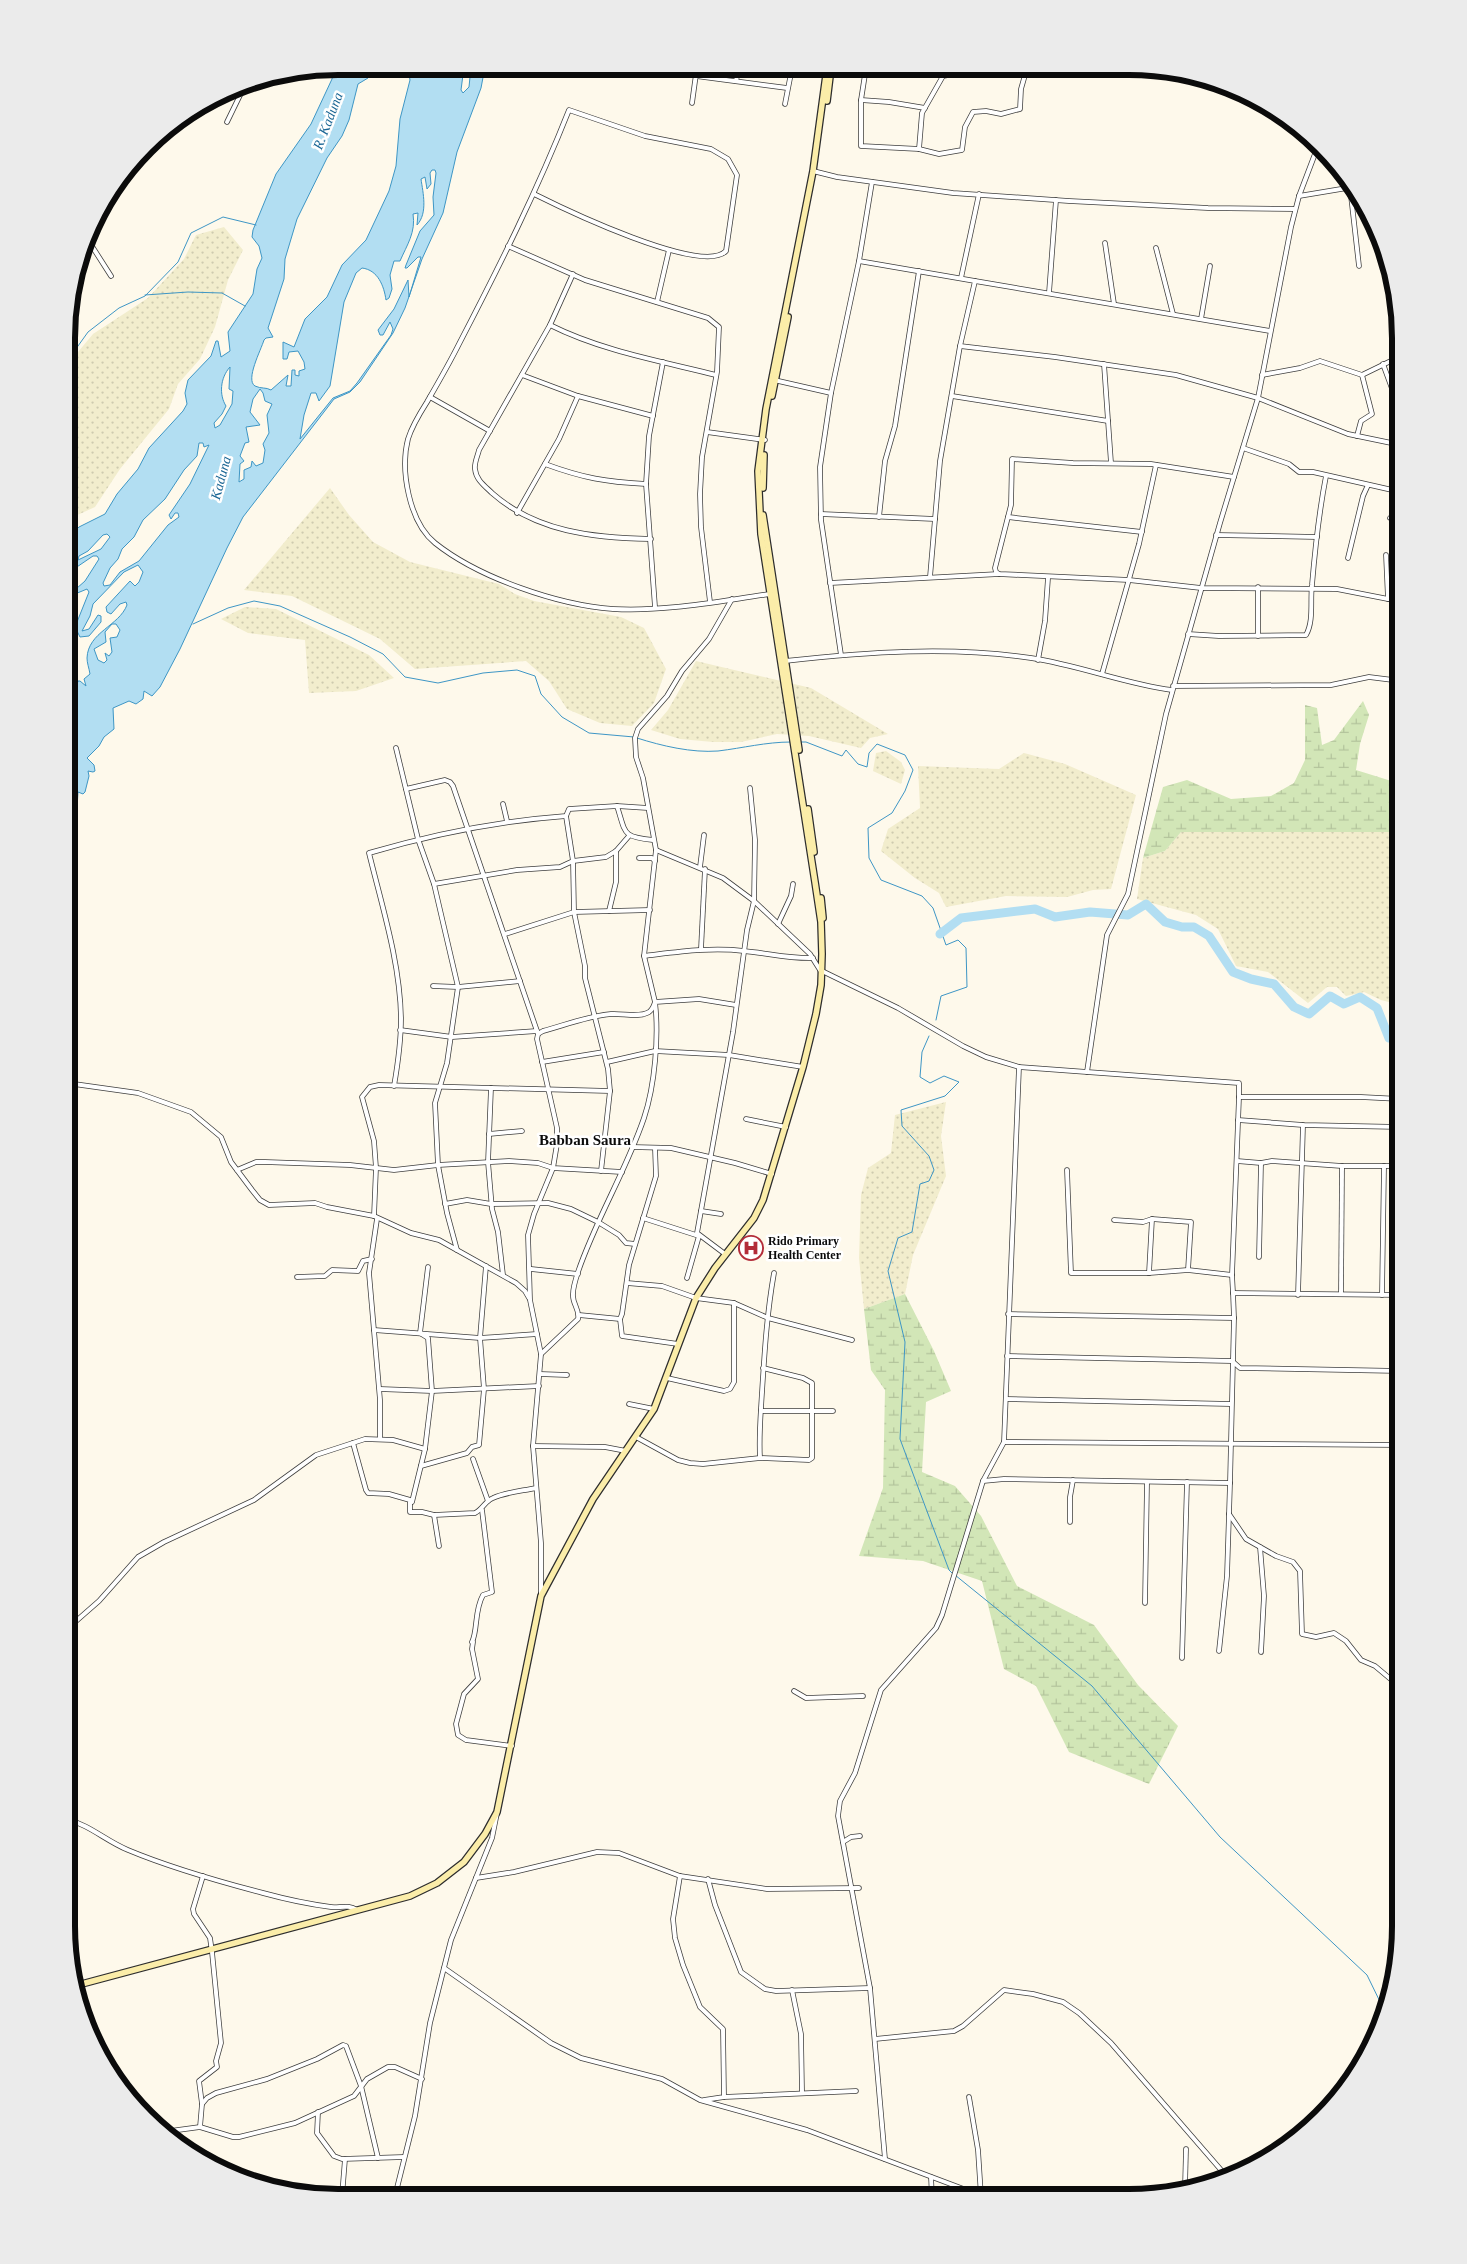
<svg xmlns="http://www.w3.org/2000/svg" width="1467" height="2264" viewBox="0 0 1467 2264" font-family="Georgia,serif">
<style>
.farmland{fill:url(#farmland-dots)}
.wetland{fill:url(#wetland-marsh)}
.water{fill:#b2def2;stroke:#3e96c5;fill-rule:evenodd}
.lines{fill:none;stroke-linecap:round;stroke-linejoin:round}
.stream{stroke:#3e96c5;stroke-width:1}
.river{stroke:#b2def2;stroke-width:9}
.minor-casing{stroke:#3e3e3e;stroke-width:5.5}
.secondary-casing{stroke:#2d2d2d;stroke-width:8}
.minor{stroke:#fff;stroke-width:4}
.secondary{stroke:#fbeda9;stroke-width:5.5}
.labels{text-anchor:middle;dominant-baseline:central;stroke-width:5;stroke-linejoin:round;paint-order:stroke}
.poi-label{font-size:12px;font-weight:bold;fill:#0b0b0b;stroke:#fff;text-anchor:start}
.water-label{font-size:14px;font-style:italic;fill:#1c6795;stroke:#fff}
.quarter-label{font-size:15px;font-weight:bold;fill:#0b0b0b;stroke:#fff}
.rim{fill:none;stroke:#0b0b0b;stroke-width:6}
</style>
<defs>
<pattern id="farmland-dots" width="8" height="8" patternUnits="userSpaceOnUse" patternTransform="scale(1.25)"><rect width="8" height="8" fill="#f2edcd"/><path d="M2 2h.1M6 6h.1" fill="none" stroke="#cecaaf" stroke-width="1.8" stroke-linecap="round"/></pattern>
<pattern id="wetland-marsh" width="20" height="14" patternUnits="userSpaceOnUse" patternTransform="scale(1.25)"><rect width="20" height="14" fill="#d2e6b7"/><path d="M1 5h8M5 5V1M11 12h8M15 12V8" fill="none" stroke="#b3c49c"/></pattern>
</defs>
<rect width="100%" height="100%" fill="#fef9eb"/>
<g class="farmland">
<polygon points="224,227 243,250 228,280 215,327 200,359 178,384 169,409 120,469 95,507 73,517 68,523 68,364 93,334 148,298 184,259 196,235"/>
<polygon points="330,488 349,515 373,542 410,562 499,584 515,594 534,601 621,617 644,628 666,669 654,703 632,726 600,723 567,709 549,681 526,661 415,669 380,639 292,596 244,590"/>
<polygon points="245,607 276,609 369,655 394,678 356,691 309,693 305,640 248,633 221,619"/>
<polygon points="696,661 811,688 888,734 870,738 861,748 809,736 777,734 741,742 713,742 680,739 651,730 668,710"/>
<polygon points="886,751 901,762 905,770 901,784 873,771 876,753"/>
<polygon points="1024,753 1065,764 1136,795 1111,889 1093,890 1067,897 1006,896 946,907 939,893 915,878 881,851 888,829 920,808 918,766 999,769"/>
<polygon points="1181,832 1401,832 1401,982 1396,986 1396,1004 1381,1000 1364,992 1346,996 1337,987 1327,987 1308,1003 1268,972 1236,966 1218,929 1196,915 1137,899 1143,858 1165,851"/>
<polygon points="946,1102 941,1136 946,1176 913,1255 905,1294 864,1309 859,1258 861,1195 868,1168 891,1153 895,1115"/>
</g>
<g class="wetland">
<polygon points="1363,701 1369,715 1360,744 1356,770 1401,784 1401,832 1181,832 1165,851 1143,858 1163,787 1187,780 1231,799 1271,796 1294,783 1305,760 1305,705 1317,708 1322,745 1334,740"/>
<polygon points="905,1294 934,1351 951,1391 926,1402 922,1472 955,1486 981,1516 1017,1586 1094,1625 1138,1685 1178,1726 1149,1784 1069,1752 1036,1686 1004,1669 982,1581 923,1561 859,1556 883,1488 885,1390 871,1370 864,1309"/>
</g>
<path class="water" d="M367,66L369,71L368,78L358,84L349,120L342,136L327,158L297,219L285,259L284,279L268,328L273,337L266,338L264,340C261,350 245,380 255,386C261,389 266,387 271,390L288,375L286,386H291L292,370H295V375L299,376V371L305,369L304,362L298,351L289,352L287,359H283V342L294,347L305,319L327,297L342,265L366,240L389,191L396,166L400,119L410,80L408,68L398,66L442,67L446,70L452,67H464L461,90L463,93L469,87L471,67H485L481,88L457,152L443,213L422,259L405,308L393,333L360,382L350,392L334,399L243,517L227,548L180,649L160,687L152,696L144,691L143,699L136,704L129,701L113,708L114,729L104,737L99,746L87,758L94,765L95,771L93,772L88,771L89,776L85,792L83,794L78,792L77,808L68,829V703L75,691L78,681H80L86,686L84,679L90,674C89,668 87,663 87,658C88,632 119,626 127,605L126,602L120,604L111,614L107,612L106,607L130,581L135,586L139,582L143,572L138,565L124,572L93,604L90,616L82,631L89,629L98,615L101,616V622L89,636L80,637L75,627L89,592L87,589L75,594L68,602V596L85,581L99,559L97,556H93L68,573V538L79,527L105,514L117,494L138,469L149,448L183,411L187,404L185,393L188,380L211,356L216,341H218L221,357L230,351L228,332L253,294L257,269L262,258L259,246L252,237L253,230L276,174L311,124L332,79L334,67ZM432,170H435L436,173L433,197L434,215L420,231L406,265L405,268H407L418,257H421L409,297L408,280L394,309L378,330L380,335H383L390,322L393,329L391,335L357,383L350,391L333,398L300,439L304,415L311,393H316L319,401L330,386L344,302L356,273L362,268C378,270 384,286 386,300L389,298L392,289L390,275L394,261H400C407,245 416,232 413,214L418,213L417,225C428,213 423,193 421,179L425,177L427,189L431,184L430,173ZM230,367L229,389L233,391L232,404L220,425L215,428L214,423L222,414L226,406C219,395 220,378 230,367ZM260,389L263,393L265,401L272,404L267,415L269,433L263,444L265,450L263,463L256,466L252,461L251,467L244,470V479L239,482L240,464L244,461L240,456L245,443L249,442L246,427L260,425L250,412L253,399ZM199,443H203L204,447L209,445L190,484L169,515L171,519L175,513H178L179,517L168,525L139,561L120,572L110,585L104,586L103,583L110,568L118,559L122,549L134,537L143,520L165,499L184,470L197,456ZM107,534L110,537L101,549L78,560L79,556L88,551L103,535ZM112,624H116L120,630L117,637L110,638L112,652L109,656L105,653L107,660L104,663L98,660L94,649L106,642L105,632Z"/>
<g class="lines">
<g class="stream">
<polyline points="145,295 188,292 222,293 245,306"/>
<polyline points="68,360 88,332 119,308 145,296 178,262 191,233 223,217 256,225"/>
<polyline points="193,624 228,608 254,601 280,606 350,637 383,654 405,677 438,683 483,673 517,670 535,676 541,694 562,717 589,733 634,737"/>
<path d="M637,738C662,746 692,753 718,751C743,748 766,742 791,742"/>
<polyline points="800,742 806,742 842,756 846,750 858,764 867,767 869,753 877,744 905,755 913,770 905,791 892,813 868,828 869,858 881,880 922,896 933,908 946,945 958,940 966,948 967,987 941,996 936,1020"/>
<polyline points="929,1036 922,1052 920,1077 930,1083 944,1076 959,1082 945,1096 901,1110 902,1126 929,1156 934,1170 929,1181 920,1184 912,1232 898,1238 888,1271 905,1342 900,1439 949,1570 952,1573"/>
<polyline points="955,1575 1092,1686 1220,1837 1367,1975 1386,2014"/>
</g>
<polyline class="river" points="940,934 961,918 1035,909 1055,917 1090,912 1128,915 1146,904 1165,922 1182,927 1194,927 1209,936 1233,972 1251,979 1274,984 1294,1007 1309,1014 1330,996 1344,1004 1360,997 1377,1008 1389,1038 1400,1028"/>
<defs>
<g id="minor">
<polyline points="866,68 861,100 861,146 919,149 922,113 943,76 986,68"/>
<polyline points="934,68 943,76"/>
<polyline points="696,76 787,88"/>
<polyline points="736,81 739,67"/>
<polyline points="861,100 889,102 925,108"/>
<polyline points="692,103 697,67"/>
<polyline points="785,104 792,68"/>
<polyline points="227,122 245,85"/>
<polyline points="919,149 939,154 962,150 965,127 973,112 986,111 1001,114 1020,109 1021,89 1027,68"/>
<polyline points="813,171 837,177 953,193 1069,201 1208,208 1295,209"/>
<polyline points="1350,187 1359,266"/>
<path d="M534,194C562,208 702,276 726,251L737,175L728,159L711,149L645,136L569,110C537,191 499,267 459,344C449,364 438,383 427,402C420,413 412,426 408,439C400,470 409,522 435,543C479,578 558,605 613,609C665,612 719,601 770,594"/>
<polyline points="1299,196 1353,187"/>
<polyline points="88,240 111,276"/>
<polyline points="1105,243 1114,304"/>
<polyline points="508,246 585,280 708,318 719,327 717,372 702,457 700,494 701,527 710,602"/>
<polyline points="1156,248 1173,314"/>
<polyline points="859,261 975,281 960,346 940,461 930,577"/>
<path d="M573,274L550,325L479,450C478,455 474,463 475,469C476,480 485,486 492,493C536,532 594,538 651,539"/>
<polyline points="961,278 979,194"/>
<polyline points="975,281 1270,331"/>
<polyline points="72,293 72,295"/>
<polyline points="1049,293 1056,200"/>
<polyline points="657,302 669,250"/>
<polyline points="1201,319 1210,266"/>
<path d="M550,325C602,351 660,361 716,375"/>
<polyline points="960,346 1055,357 1176,375 1258,398 1348,434 1401,445"/>
<polyline points="1104,364 1111,463"/>
<polyline points="1383,364 1397,402 1401,406"/>
<polyline points="522,375 578,396 653,416"/>
<polyline points="1262,375 1300,368 1320,361 1362,375 1401,356"/>
<polyline points="774,380 831,393"/>
<polyline points="952,396 1108,421"/>
<polyline points="430,397 490,431"/>
<polyline points="707,432 765,440"/>
<polyline points="1357,436 1361,421 1372,414 1362,375"/>
<polyline points="1243,448 1289,464 1299,472 1313,472 1401,492"/>
<path d="M545,464C583,478 606,482 646,484"/>
<polyline points="1234,477 1151,464 1073,463 1012,459 1011,505 995,568 996,572 999,574 1129,580 1201,588 1337,589 1388,599 1401,597"/>
<polyline points="517,513 559,439 578,396"/>
<polyline points="821,514 935,519"/>
<polyline points="879,517 885,461 895,426 919,271"/>
<polyline points="1008,517 1142,532"/>
<polyline points="1390,518 1401,522"/>
<polyline points="1216,535 1317,537"/>
<polyline points="1386,555 1388,599"/>
<polyline points="1348,558 1363,496 1368,485"/>
<polyline points="830,583 999,574"/>
<polyline points="1258,587 1258,636"/>
<polyline points="655,607 646,484 649,436 663,362"/>
<path d="M1188,634L1219,636L1306,635C1314,621 1310,601 1312,585C1315,549 1319,512 1326,476"/>
<polyline points="841,655 821,520 820,467 831,393 859,261 872,182"/>
<polyline points="1038,660 1045,621 1048,578"/>
<path d="M785,661C867,652 950,646 1031,658C1079,665 1125,684 1172,690"/>
<polyline points="1102,674 1139,544 1156,465"/>
<polyline points="1392,681 1393,659"/>
<polyline points="1173,686 1331,685 1369,677 1401,681"/>
<polyline points="396,748 418,839 434,884 458,987 447,1063 435,1103 438,1165 447,1213 457,1250"/>
<polyline points="406,789 445,780 450,782 453,786 538,1034"/>
<polyline points="503,804 507,821"/>
<polyline points="617,806 648,808"/>
<polyline points="566,816 573,861 574,912 585,966 585,978 608,1069 610,1091 601,1171"/>
<polyline points="656,850 723,878 754,901 810,954 820,970 898,1008 963,1046 986,1057 1019,1067"/>
<polyline points="639,858 652,858 655,861"/>
<polyline points="700,867 704,835"/>
<polyline points="434,884 517,870 560,867 573,861 606,857 616,851 629,836"/>
<polyline points="609,911 616,882 616,851"/>
<polyline points="778,924 791,896 793,884"/>
<polyline points="505,934 574,912 650,910"/>
<polyline points="701,949 705,869"/>
<path d="M644,956C678,952 710,947 744,951C767,953 790,959 813,958"/>
<polyline points="433,986 458,987 520,981"/>
<polyline points="400,1030 452,1037 537,1031"/>
<polyline points="542,1062 604,1052"/>
<polyline points="607,1062 655,1051 729,1055 803,1067"/>
<polyline points="1087,1072 1239,1083 1239,1097 1361,1097 1400,1099"/>
<polyline points="67,1083 138,1093 191,1112 221,1137 231,1162 252,1190 260,1200 269,1205 315,1203 327,1207 374,1216 411,1233 439,1240 516,1283 525,1291 529,1298"/>
<path d="M394,1086C398,1063 401,1041 401,1018C400,962 382,906 369,853C434,834 498,821 566,816L569,809L617,806C626,834 622,837 653,840"/>
<polyline points="491,1088 488,1162 492,1209 498,1232 503,1275"/>
<polyline points="746,1119 786,1127"/>
<polyline points="1238,1120 1303,1125 1400,1127"/>
<polyline points="489,1134 522,1131"/>
<polyline points="632,1147 671,1148 735,1163 772,1174"/>
<polyline points="655,1148 656,1176 629,1265 622,1314 620,1319 622,1336 678,1344"/>
<polyline points="1237,1161 1261,1163 1272,1161 1342,1166 1400,1166"/>
<polyline points="237,1170 256,1162 265,1162 350,1165 394,1170 438,1165 509,1161 538,1163 553,1168 622,1172"/>
<polyline points="1067,1170 1071,1273 1149,1273 1188,1270 1232,1275"/>
<polyline points="445,1204 467,1200 491,1204 548,1203 571,1209 598,1222 619,1235 626,1243 635,1244"/>
<polyline points="701,1211 721,1214"/>
<polyline points="374,1216 376,1168 374,1141 362,1097 370,1087 379,1085 610,1091"/>
<polyline points="643,1218 699,1236 687,1278"/>
<polyline points="377,1219 369,1273 380,1400 380,1439"/>
<polyline points="1114,1220 1143,1222 1152,1219 1191,1222 1188,1270"/>
<polyline points="725,1254 697,1233 733,1032 747,930 754,901 755,840 750,788"/>
<polyline points="1259,1257 1261,1163"/>
<polyline points="531,1269 578,1274"/>
<polyline points="1149,1273 1152,1219"/>
<polyline points="297,1277 325,1276 332,1270 358,1271 363,1261 372,1259"/>
<polyline points="627,1283 662,1286 696,1298 734,1303 768,1318 852,1340"/>
<polyline points="1233,1293 1232,1275 1239,1097"/>
<polyline points="1341,1294 1342,1166"/>
<polyline points="1298,1295 1303,1125"/>
<polyline points="1382,1295 1384,1166"/>
<polyline points="1008,1314 1234,1318 1233,1293 1400,1295"/>
<polyline points="579,1315 620,1319"/>
<polyline points="374,1330 480,1338 537,1334"/>
<polyline points="420,1333 428,1267"/>
<path d="M541,1354L578,1319C580,1309 572,1304 573,1294C573,1288 576,1278 578,1272C596,1219 626,1171 644,1118C655,1085 659,1036 655,1002L699,999L736,1005"/>
<polyline points="1007,1356 1232,1361 1240,1368 1400,1371"/>
<polyline points="540,1374 567,1375"/>
<polyline points="667,1378 724,1391 730,1389 734,1382 734,1303"/>
<polyline points="380,1389 432,1391 539,1386"/>
<polyline points="1006,1399 1231,1404"/>
<polyline points="629,1404 654,1409"/>
<polyline points="761,1411 833,1411"/>
<polyline points="636,1437 678,1460 690,1463 703,1464 760,1458 809,1460 812,1458 812,1383 803,1378 763,1368"/>
<polyline points="1004,1442 1400,1445"/>
<path d="M353,1443L366,1490L368,1493L389,1494L410,1500V1512H422L434,1515L475,1513C483,1509 485,1501 493,1498C506,1492 522,1491 536,1488"/>
<polyline points="533,1446 605,1447 626,1451"/>
<path d="M760,1458C759,1441 760,1424 761,1408C764,1362 766,1318 774,1273"/>
<polyline points="473,1459 488,1501"/>
<polyline points="421,1466 467,1453 472,1447 479,1445 484,1389 480,1338 486,1266"/>
<polyline points="983,1481 1004,1479 1230,1483 1229,1514 1246,1539 1276,1556 1293,1562 1300,1571 1302,1634 1316,1637 1334,1633 1346,1641 1361,1660 1375,1666 1400,1687"/>
<polyline points="1230,1483 1234,1318"/>
<polyline points="412,1502 425,1449 432,1391 428,1338 420,1333"/>
<polyline points="434,1515 439,1546"/>
<polyline points="1070,1522 1070,1497 1073,1480"/>
<polyline points="1260,1547 1264,1596 1261,1652"/>
<path d="M541,1594V1543L533,1446L541,1354L530,1300L528,1235L534,1214L553,1168L557,1144V1128L537,1039L538,1034L543,1031C565,1025 588,1016 611,1014C622,1013 640,1018 649,1012C653,1009 654,1005 655,1002L644,956L656,850L643,778L636,757L635,738L638,729L667,696L682,671L709,639L732,599"/>
<polyline points="1145,1603 1147,1482"/>
<polyline points="67,1629 99,1601 138,1557 164,1542 254,1500 316,1455 365,1439 393,1440 425,1449"/>
<path d="M472,1642C478,1630 474,1611 483,1595L492,1592L482,1510"/>
<polyline points="473,1642 472,1649 478,1679 464,1694 456,1724 458,1735 466,1740 512,1746"/>
<polyline points="1219,1651 1227,1576 1229,1514"/>
<polyline points="1182,1658 1187,1482"/>
<polyline points="794,1691 806,1698 863,1696"/>
<polyline points="67,1730 73,1734"/>
<path d="M66,1819C90,1825 106,1841 128,1850C171,1868 217,1881 263,1893C285,1899 308,1904 331,1907C340,1908 348,1904 357,1910"/>
<polyline points="843,1842 851,1837 860,1836"/>
<polyline points="680,1876 673,1919 675,1938 683,1965 700,2007 723,2029 724,2097 704,2100"/>
<polyline points="476,1878 514,1872 597,1852 619,1853 680,1876 767,1889 859,1888"/>
<polyline points="708,1879 715,1905 741,1972 765,1989 776,1991 870,1988"/>
<polyline points="444,1968 551,2043 581,2058 662,2079 700,2100 807,2130 977,2194 982,2197"/>
<polyline points="792,1990 801,2034 802,2092"/>
<polyline points="875,2039 954,2031 963,2026 1004,1990 1033,1994 1063,2002 1079,2013 1111,2043 1228,2178"/>
<polyline points="724,2097 856,2091"/>
<polyline points="969,2097 978,2150 981,2196"/>
<polyline points="202,2104 199,2081 217,2067 216,2061 221,2043 212,1952 210,1938 194,1914 193,1909 203,1876"/>
<polyline points="318,2112 317,2133 334,2156 342,2159 404,2157"/>
<polyline points="200,2127 202,2104 207,2098 216,2093 267,2079 317,2059 343,2045 346,2046 361,2086 378,2158"/>
<polyline points="163,2132 200,2127 233,2137 239,2137 295,2123 354,2096 367,2079 388,2067 395,2067 422,2079"/>
<polyline points="885,2159 870,1988 838,1816 840,1801 855,1773 881,1690 936,1628 942,1615 983,1481 1004,1442 1019,1067 1087,1072 1107,935 1128,894 1166,714 1220,523 1258,398 1291,227 1299,196 1318,146"/>
<polyline points="931,2177 932,2197"/>
<polyline points="1185,2187 1186,2149"/>
<polyline points="342,2196 345,2159"/>
<polyline points="395,2196 415,2116 430,2023 451,1940 492,1838 497,1813"/>
</g>
<g id="secondary">
<polyline points="827,101 831,68"/>
<polyline points="772,396 788,317"/>
<polyline points="763,488 764,455"/>
<polyline points="763,515 799,750"/>
<polyline points="808,809 814,852"/>
<polyline points="821,898 823,918"/>
<polyline points="78,1985 410,1896 437,1883 464,1862 485,1834 497,1812 541,1596 593,1499 654,1409 696,1298 715,1268 754,1218 763,1200 803,1067 816,1014 821,985 822,954 821,922 815,882 761,534 758,471 766,409 813,171 827,68"/>
</g>
</defs>
<use href="#minor" class="minor-casing"/>
<use href="#secondary" class="secondary-casing"/>
<use href="#minor" class="minor"/>
<use href="#secondary" class="secondary"/>
</g>
<defs>
<symbol id="hospital-ring" viewBox="-11 -11 22 22"><circle r="9.5" fill="#fff" stroke="#b32c39" stroke-width="1.5"/><path d="M-5-5h3v3.5h4V-5h3V5h-3V1.5h-4V5h-3Z" fill="#b32c39"/></symbol>
</defs>
<g fill-rule="evenodd">
<use href="#hospital-ring" x="737" y="1234" width="28" height="28"/>
</g>
<g class="labels">
<g class="poi-label">
<text x="768" y="1241">Rido Primary<tspan x="768" dy="14">Health Center</tspan></text>
</g>
<g class="water-label">
<text transform="translate(328 121) rotate(-69)">R. Kaduna</text>
<text transform="translate(221 478) rotate(-75)">Kaduna</text>
</g>
<g class="quarter-label">
<text x="585" y="1140">Babban Saura</text>
</g>
</g>
<path d="M0 0H1467V2264H0ZM338 75H1129A263 263 0 0 1 1392 338V1926A263 263 0 0 1 1129 2189H338A263 263 0 0 1 75 1926V338A263 263 0 0 1 338 75Z" fill="#ebebeb" fill-rule="evenodd"/>
<path class="rim" d="M338 75H1129A263 263 0 0 1 1392 338V1926A263 263 0 0 1 1129 2189H338A263 263 0 0 1 75 1926V338A263 263 0 0 1 338 75Z"/>
</svg>
